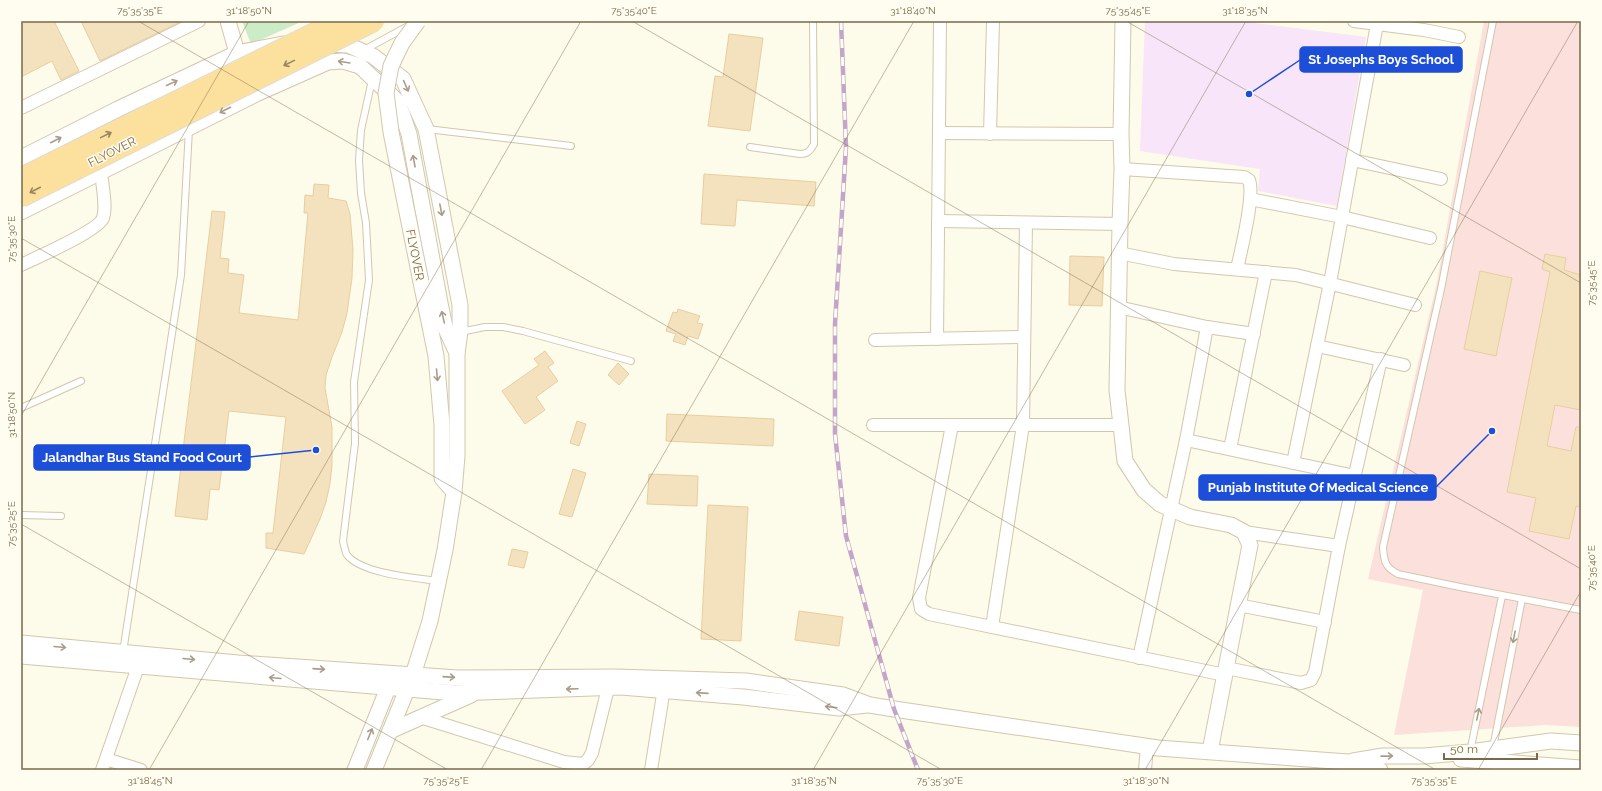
<svg xmlns="http://www.w3.org/2000/svg" width="1602" height="791" viewBox="0 0 1602 791" font-family="Raleway,sans-serif">
<style>
.education{fill:#f8e5fa}
.medical{fill:#fce0dc}
.green{fill:#cbecc6}
.building{fill:#f4e2bf;stroke:#e8ce9f}
.lines{fill:none;stroke-linecap:round;stroke-linejoin:round}
.service-casing{stroke:#d1c7ad;stroke-width:8}
.minor-casing{stroke:#d1c7ad;stroke-width:14}
.tertiary-casing{stroke:#d1c7ad;stroke-width:17}
.service{stroke:#fff;stroke-width:6}
.minor{stroke:#fff;stroke-width:12}
.tertiary{stroke:#fff;stroke-width:15}
.rail-casing{stroke:#c2a5c9;stroke-width:4.5}
.rail{stroke:#fffdf0;stroke-width:3;stroke-dasharray:9;stroke-linecap:butt}
.tertiary-bridge-casing{stroke:#d1c7ad;stroke-width:17;stroke-linecap:butt}
.trunk-bridge-casing{stroke:#dfdbd4;stroke-width:22;stroke-linecap:butt}
.tertiary-bridge{stroke:#fff;stroke-width:15}
.trunk-bridge{stroke:#fce19e;stroke-width:20}
.oneway{stroke:#a99d89}
.oneway2{stroke:#9a865f}
.ticks{fill:none;stroke:#7a684a;stroke-width:1;stroke-opacity:0.45}
.labels{text-anchor:middle;dominant-baseline:central;stroke-width:3;stroke-linejoin:round;paint-order:stroke}
.street-label{font-size:12px;fill:#7a684a;stroke:#fffdf0}
.leader{fill:none;stroke:#1d4ed8;stroke-width:1.5}
.callout-dot{fill:#1d4ed8;stroke:#fffdf0;stroke-width:1.5}
.callout{fill:#1d4ed8;stroke:#1d4ed8;stroke-width:1.5}
.callout-label{font-size:13px;text-anchor:middle;font-weight:bold;fill:#fff}
.neatline{fill:none;stroke:#7a684a;stroke-width:1.5}
.ticks-label{font-size:10px;text-anchor:middle;fill:#7a684a}
</style>
<rect width="100%" height="100%" fill="#fdfbe9"/>
<polygon class="education" points="1145,21 1239,21 1366,37 1337,206 1258,191 1260,169 1140,151"/>
<polygon class="medical" points="1484,21 1581,21 1581,727 1545,725 1394,735 1423,590 1368,579 1437,282"/>
<polygon class="green" points="242,21 303,21 251,44"/>
<g class="building">
<polygon points="21,21 54,21 79,71 61,80 52,61 21,77"/>
<polygon points="81,21 182,21 100,61"/>
<polygon points="729,34 763,38 750,131 708,126 715,76 723,77"/>
<polygon points="704,174 816,182 814,206 737,200 735,226 701,224"/>
<polygon points="314,184 329,185 328,198 346,201 350,214 353,250 352,278 347,313 342,332 332,357 326,375 325,388 332,427 332,465 330,483 326,502 320,519 304,554 266,548 266,533 273,533 286,417 229,411 219,490 210,489 207,520 175,516 212,211 225,212 220,258 229,259 228,273 244,275 239,313 298,320 308,213 304,213 305,195 313,196"/>
<polygon points="1545,254 1566,258 1564,270 1581,275 1581,410 1555,405 1547,446 1571,451 1576,427 1581,427 1581,507 1576,506 1569,539 1529,531 1536,498 1507,492 1550,272 1542,269"/>
<polygon points="1070,256 1104,257 1102,306 1069,305"/>
<polygon points="1480,271 1512,278 1496,356 1464,349"/>
<polygon points="678,309 700,316 697,323 703,324 698,339 688,336 685,345 673,341 676,334 666,331 673,312 677,313"/>
<polygon points="545,351 554,363 548,367 558,381 536,397 545,410 525,424 502,391 539,365 534,359"/>
<polygon points="618,363 629,374 619,385 608,375"/>
<polygon points="667,414 774,419 773,446 666,441"/>
<polygon points="577,421 586,424 579,446 570,443"/>
<polygon points="573,469 586,473 572,517 559,514"/>
<polygon points="649,474 698,476 697,506 647,504"/>
<polygon points="708,505 748,507 741,641 701,639"/>
<polygon points="512,549 528,552 524,568 508,565"/>
<polygon points="799,611 843,617 839,646 795,640"/>
</g>
<g class="lines">
<defs>
<g id="service">
<path d="M1493,21L1441,289L1383,547C1384,562 1385,567 1398,574L1460,587L1581,610"/>
<polyline points="364,50 410,25"/>
<path d="M372,80L361,130L359,160L361,193L366,223L369,280L354,382L355,443L343,541C344,545 345,552 347,555C362,574 416,578 438,581"/>
<polyline points="427,129 571,146"/>
<path d="M750,147L800,154C808,154 810,151 814,144L813,21"/>
<polyline points="460,332 485,327 503,327 523,331 631,361"/>
<polyline points="21,408 81,381"/>
<polyline points="21,515 61,516"/>
<polyline points="123,652 181,275 189,129"/>
<polyline points="1493,748 1522,599"/>
<polyline points="1470,752 1502,596"/>
</g>
<g id="minor">
<polyline points="1354,21 1424,30 1459,37"/>
<polyline points="21,108 199,21"/>
<polyline points="939,133 1121,134"/>
<polyline points="990,134 993,21"/>
<polyline points="1352,160 1441,179"/>
<path d="M1122,169L1244,177L1249,180C1255,196 1241,250 1237,269"/>
<polyline points="1250,199 1342,217 1430,238"/>
<polyline points="938,221 1120,224"/>
<polyline points="1119,253 1174,264 1296,275 1415,305"/>
<path d="M21,265C36,258 99,230 103,218C107,207 102,184 101,172"/>
<polyline points="1118,307 1207,327 1254,334"/>
<polyline points="937,339 940,21"/>
<polyline points="875,340 1024,337"/>
<polyline points="1317,346 1404,365"/>
<polyline points="873,425 1121,425"/>
<polyline points="952,425 919,598 921,609 929,614 1225,675"/>
<polyline points="1186,440 1355,476"/>
<polyline points="1230,449 1266,272"/>
<polyline points="1293,463 1330,283 1377,24"/>
<polyline points="1244,532 1339,546"/>
<polyline points="1238,605 1325,622"/>
<polyline points="992,627 1023,425 1026,223"/>
<polyline points="1139,658 1186,440 1207,327"/>
<polyline points="1226,668 1301,683 1311,680 1315,672 1339,546 1381,359"/>
<polyline points="420,717 564,762 583,764 588,760 592,753 608,688"/>
<polyline points="106,759 141,770"/>
<polyline points="102,770 141,658"/>
<polyline points="651,770 665,682"/>
<polyline points="1145,770 1147,746"/>
</g>
<g id="tertiary">
<polyline points="228,21 237,53 241,62"/>
<polyline points="1123,21 1121,134 1122,169 1120,224 1117,390 1125,461 1144,490 1160,504 1190,517 1231,525 1244,532 1250,545 1210,751"/>
<polyline points="329,44 348,45 373,56 403,79 426,129 460,305 460,332 457,353 457,456 454,492 445,550 430,621 413,675 374,770"/>
<polyline points="21,158 118,109 237,53 283,44"/>
<polyline points="21,212 256,94 328,62 343,61 360,66 398,102 409,134 440,303 445,327 457,353"/>
<polyline points="421,282 436,356 442,425 442,478 454,492"/>
<polyline points="21,643 238,663 458,678 615,677 746,681 843,695 870,705 894,709 1158,748 1348,762 1380,770"/>
<polyline points="21,656 455,693 621,687 743,697 839,708 867,705"/>
<polyline points="390,731 471,695"/>
<polyline points="1461,759 1581,768"/>
<polyline points="1353,761 1383,756 1424,756 1470,752 1551,741 1581,743"/>
<polyline points="355,770 392,678"/>
</g>
</defs>
<use href="#service" class="service-casing"/>
<use href="#minor" class="minor-casing"/>
<use href="#tertiary" class="tertiary-casing"/>
<use href="#service" class="service"/>
<use href="#minor" class="minor"/>
<use href="#tertiary" class="tertiary"/>
<defs>
<polyline id="rail" points="841,21 846,147 835,324 835,434 846,536 894,709 918,770"/>
</defs>
<use href="#rail" class="rail-casing"/>
<use href="#rail" class="rail"/>
<defs>
<polyline id="tertiary-bridge" points="418,21 402,43 391,66 386,93 391,132 421,282"/>
<g id="trunk-bridge">
<polyline points="21,178 339,21"/>
<polyline points="21,197 374,21"/>
</g>
</defs>
<use href="#tertiary-bridge" class="tertiary-bridge-casing"/>
<use href="#trunk-bridge" class="trunk-bridge-casing"/>
<use href="#tertiary-bridge" class="tertiary-bridge"/>
<use href="#trunk-bridge" class="trunk-bridge"/>
</g>
<defs><path id="oneway-shaft" d="M-6 0H5M1.5-3L5.5 0L1.5 3" fill="none" stroke-width="1.6" stroke-linecap="round" stroke-linejoin="round"/></defs>
<g class="oneway">
<use href="#oneway-shaft" transform="translate(344 62) rotate(-171)"/>
<use href="#oneway-shaft" transform="translate(172 83) rotate(-25)"/>
<use href="#oneway-shaft" transform="translate(406 86) rotate(66)"/>
<use href="#oneway-shaft" transform="translate(225 110) rotate(153)"/>
<use href="#oneway-shaft" transform="translate(56 140) rotate(-27)"/>
<use href="#oneway-shaft" transform="translate(414 161) rotate(-100)"/>
<use href="#oneway-shaft" transform="translate(441 210) rotate(79)"/>
<use href="#oneway-shaft" transform="translate(443 317) rotate(-103)"/>
<use href="#oneway-shaft" transform="translate(437 375) rotate(85)"/>
<use href="#oneway-shaft" transform="translate(1514 637) rotate(101)"/>
<use href="#oneway-shaft" transform="translate(60 647) rotate(5)"/>
<use href="#oneway-shaft" transform="translate(189 659) rotate(5)"/>
<use href="#oneway-shaft" transform="translate(319 669) rotate(4)"/>
<use href="#oneway-shaft" transform="translate(449 677) rotate(4)"/>
<use href="#oneway-shaft" transform="translate(275 678) rotate(-175)"/>
<use href="#oneway-shaft" transform="translate(572 689) rotate(178)"/>
<use href="#oneway-shaft" transform="translate(702 693) rotate(-176)"/>
<use href="#oneway-shaft" transform="translate(831 707) rotate(-173)"/>
<use href="#oneway-shaft" transform="translate(1478 714) rotate(-78)"/>
<use href="#oneway-shaft" transform="translate(370 734) rotate(-68)"/>
<use href="#oneway-shaft" transform="translate(1387 756) rotate(-1)"/>
</g>
<g class="oneway2">
<use href="#oneway-shaft" transform="translate(289 63) rotate(154)"/>
<use href="#oneway-shaft" transform="translate(106 135) rotate(-26)"/>
<use href="#oneway-shaft" transform="translate(35 190) rotate(153)"/>
</g>
<path class="ticks" d="M138,21L1436,770M632,21L1581,569M1126,21L1581,283M21,238L942,770M21,416L249,21M21,524L448,770M149,770L581,21M481,770L914,21M813,770L1246,21M1145,770L1578,21M1478,770L1581,591"/>
<g class="labels">
<g class="street-label">
<text transform="translate(112 152) rotate(-27)">FLYOVER</text>
<text transform="translate(415 255) rotate(79)">FLYOVER</text>
</g>
</g>
<path class="leader" d="M1249 94L1300 60M316 450L250 457M1492 431L1436 487"/>
<g class="callout-dot">
<circle cx="1249" cy="94" r="4"/>
<circle cx="316" cy="450" r="4"/>
<circle cx="1492" cy="431" r="4"/>
</g>
<g class="callout">
<rect x="1300" y="47" width="162" height="25" rx="4"/>
<rect x="34" y="445" width="216" height="25" rx="4"/>
<rect x="1199" y="475" width="237" height="25" rx="4"/>
</g>
<g class="callout-label">
<text x="1381" y="64">St Josephs Boys School</text>
<text x="142" y="462">Jalandhar Bus Stand Food Court</text>
<text x="1318" y="492">Punjab Institute Of Medical Science</text>
</g>
<rect width="1602" height="791" fill="none" stroke="#fffdf0" stroke-width="44"/>
<path d="M1444 753v6h93v-6" fill="none" stroke="#7a684a" stroke-width="2"/>
<text x="1450" y="753" font-size="12" fill="#7a684a" stroke="#fffdf0" stroke-width="3" paint-order="stroke">50 m</text>
<rect x="22" y="22" width="1558" height="747" class="neatline"/>
<g class="ticks-label">
<text x="140" y="14">75°35'35"E</text>
<text x="249" y="14">31°18'50"N</text>
<text x="634" y="14">75°35'40"E</text>
<text x="913" y="14">31°18'40"N</text>
<text x="1128" y="14">75°35'45"E</text>
<text x="1245" y="14">31°18'35"N</text>
<text transform="translate(11 239) rotate(-90)" y="4">75°35'30"E</text>
<text transform="translate(1591 283) rotate(-90)" y="4">75°35'45"E</text>
<text transform="translate(11 415) rotate(-90)" y="4">31°18'50"N</text>
<text transform="translate(11 524) rotate(-90)" y="4">75°35'25"E</text>
<text transform="translate(1591 568) rotate(-90)" y="4">75°35'40"E</text>
<text x="150" y="784">31°18'45"N</text>
<text x="446" y="784">75°35'25"E</text>
<text x="814" y="784">31°18'35"N</text>
<text x="940" y="784">75°35'30"E</text>
<text x="1146" y="784">31°18'30"N</text>
<text x="1434" y="784">75°35'35"E</text>
</g>
</svg>
